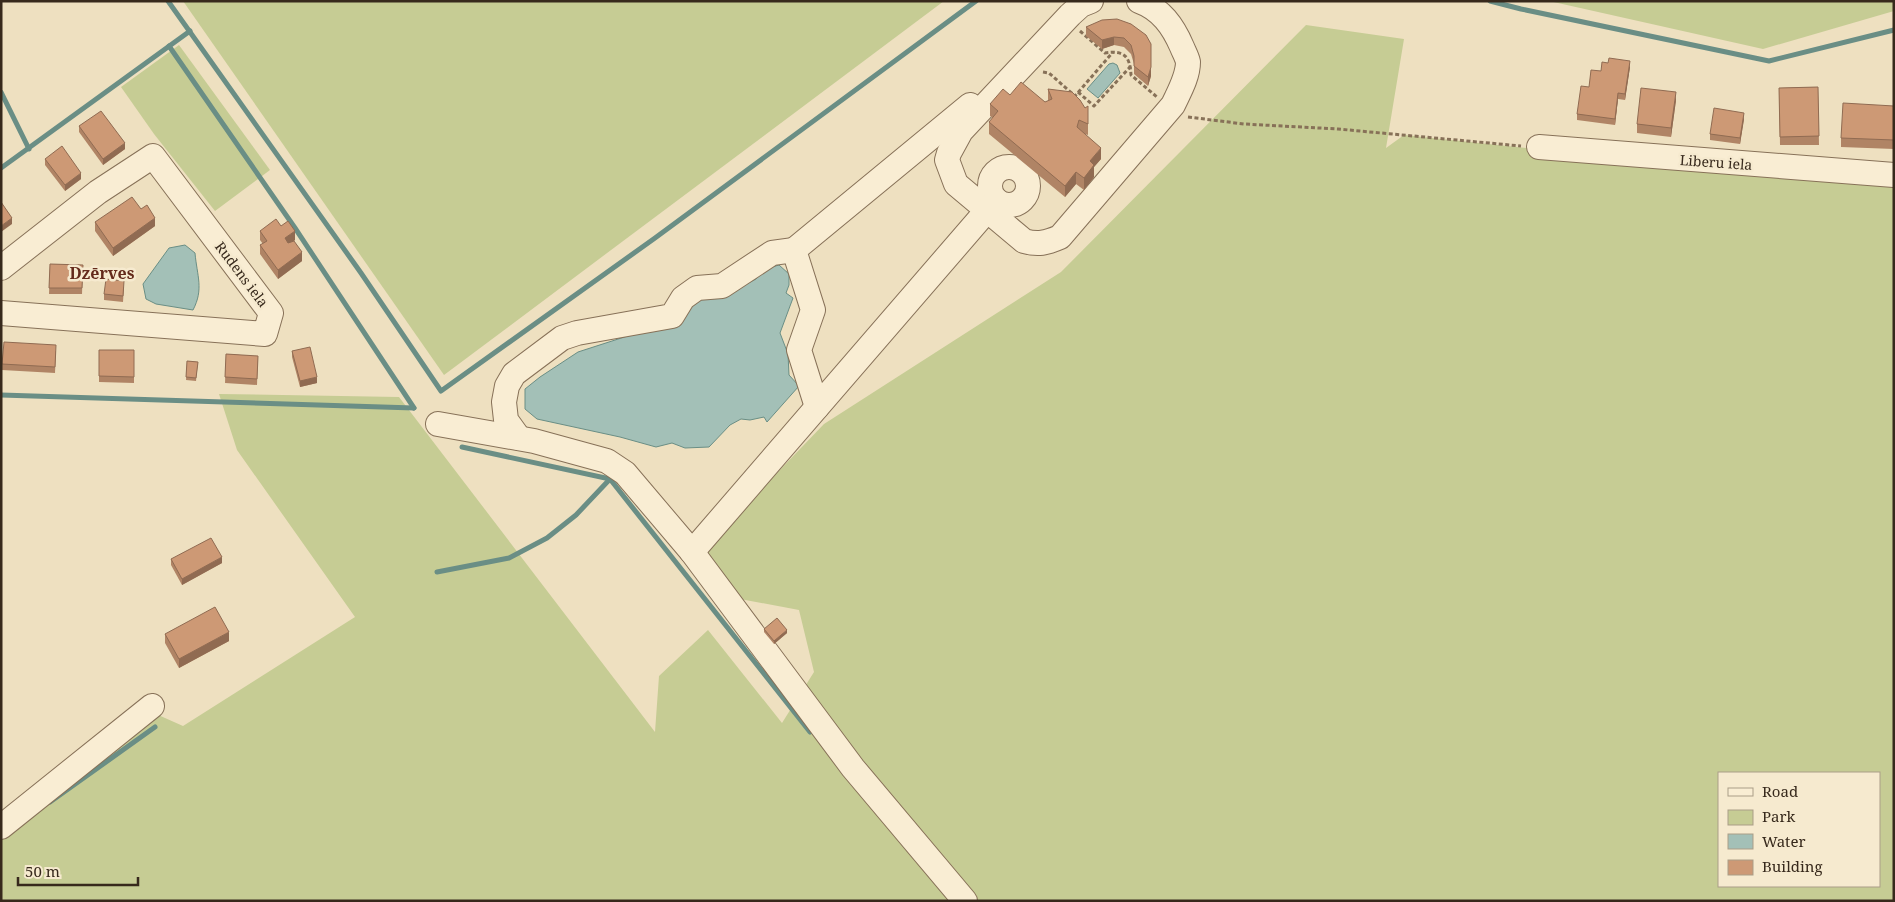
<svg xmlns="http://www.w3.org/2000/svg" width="1895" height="902" viewBox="0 0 1895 902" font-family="'Noto Serif',serif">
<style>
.green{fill:#c6cc94;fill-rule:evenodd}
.water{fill:#a3c0b7;stroke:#6a8e85}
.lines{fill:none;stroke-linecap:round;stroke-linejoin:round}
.stream{stroke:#6a8e85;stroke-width:5}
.minor-casing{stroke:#877158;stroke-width:26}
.path{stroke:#877158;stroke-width:3;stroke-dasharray:4 2.5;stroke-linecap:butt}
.minor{stroke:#f9edd3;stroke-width:24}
.wall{fill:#b08465}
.shaded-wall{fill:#906b52}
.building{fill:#cd9975;stroke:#906b52}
.labels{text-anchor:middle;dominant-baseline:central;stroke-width:5;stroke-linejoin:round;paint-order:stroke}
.street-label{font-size:14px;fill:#37291c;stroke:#f6eacf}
.quarter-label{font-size:16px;font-weight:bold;fill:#642a1b;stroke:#f6eacf}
</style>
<rect width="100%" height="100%" fill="#eee0c0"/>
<g class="green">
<polygon points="183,1 944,1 444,375"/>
<polygon points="1549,1 1894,1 1894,11 1763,49"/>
<path d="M1306,25L1404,39L1386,148L1404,135L1894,187V901H1V835L156,714L183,726L355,617L237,450L219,394L399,397L655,732L659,676L708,630L782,723L814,672L799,610L740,599L701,552L824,424L1061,272ZM1719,773H1879V886H1719Z"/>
<polygon points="179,45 270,170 215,211 154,134 121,87"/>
</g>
<g class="water">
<polygon points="1113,63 1117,65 1120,73 1098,98 1087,89 1109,64"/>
<path d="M185,245L195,253C197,276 204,289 193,310L156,304L146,299L143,284L169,248Z"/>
<polygon points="779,265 789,274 789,285 786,293 793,298 780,333 788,354 789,375 799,386 767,422 764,417 750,420 741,419 730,425 709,447 685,448 672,443 656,447 620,437 537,419 525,409 525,389 540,377 578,352 646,330 698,293 724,295 756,279 765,269"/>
</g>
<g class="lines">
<g class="stream">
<polyline points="168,1 361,273 441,391 655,238 976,1"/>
<polyline points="1490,1 1521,9 1769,61 1894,30"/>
<polyline points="169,46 295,228 414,408"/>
<polyline points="1,92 29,149"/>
<polyline points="1,168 190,31"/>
<polyline points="1,395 414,408"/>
<polyline points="462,447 610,479 810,732"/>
<polyline points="437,572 509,558 547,538 576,515 610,479"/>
<polyline points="50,802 155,727"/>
</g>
<defs>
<g id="minor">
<path d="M1091,1L1081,5L1070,15L961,131L949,153L947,160L956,184L1024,241C1038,245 1046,243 1060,237L1173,105C1179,92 1188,77 1188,62C1187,57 1184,52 1182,47C1173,26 1161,9 1139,1"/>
<polyline points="1539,147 1894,175"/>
<circle cx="1009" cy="186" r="19"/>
<polyline points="1,268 98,192 153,156 271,313 265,334 1,313"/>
<polyline points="817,407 799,350 813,310 794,250 970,105"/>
<polyline points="438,424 534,441 607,461 625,473 692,552 853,768 965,901"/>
<polyline points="519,438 506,420 504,402 507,386 514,374 562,338 577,333 672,316 683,298 697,288 722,286 772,253 794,250"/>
<polyline points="692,552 996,200"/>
<polyline points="1,827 152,706"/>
</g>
</defs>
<use href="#minor" class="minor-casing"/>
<g class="path">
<path d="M1080,31L1105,53C1124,50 1130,56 1131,75L1157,97"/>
<polyline points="1043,72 1049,73 1075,96 1113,52"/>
<polyline points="1078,92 1094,106 1131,66"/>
<polyline points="1188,117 1244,124 1338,129 1521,146"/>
</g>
<use href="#minor" class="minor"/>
</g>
<g class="wall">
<polygon points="1117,19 1151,76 1148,86 1134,74 1134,64 1131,54 1124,47 1114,45 1102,49 1086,36 1086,27"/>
<polygon points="1630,67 1625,100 1618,99 1615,125 1577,120 1577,114 1601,71"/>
<polygon points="1818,87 1819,145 1780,145 1779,88"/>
<polygon points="1048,89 1085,108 1088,106 1088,135 1085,134 1101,159 1094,167 1094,177 1084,190 1076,184 1065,197 989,134 989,122 993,118 990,116 990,104 1045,102 1048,101"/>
<polygon points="1676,100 1671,137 1637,133 1637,124"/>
<polygon points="1894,106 1894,149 1841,147 1841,138"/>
<polygon points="1744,119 1740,144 1710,140 1710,134"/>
<polygon points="79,126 125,149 103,165 79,132"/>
<polygon points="45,159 81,179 65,191 45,165"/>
<polygon points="141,209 155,226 113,256 95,231 95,222"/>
<polygon points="281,226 295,240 293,242 302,261 278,279 260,254 260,245 263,244 260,240 260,231"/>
<polygon points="50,264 83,265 82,294 49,294"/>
<polygon points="124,287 123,302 104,300 104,294"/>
<polygon points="99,350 134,350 134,383 99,382"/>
<polygon points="56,351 55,373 2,370 2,364"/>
<polygon points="292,351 317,383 300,387 292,357"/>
<polygon points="226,354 258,356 257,385 225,383"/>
<polygon points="187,361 198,362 196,381 186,380"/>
<polygon points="171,559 222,563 182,585 171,565"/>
<polygon points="764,629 787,633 774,644 764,632"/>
<polygon points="165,634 229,641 179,668 165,643"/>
</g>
<g class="shaded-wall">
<polygon points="1114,37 1114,45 1102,49 1102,40"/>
<polygon points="1630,61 1630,67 1625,100 1625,94"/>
<polygon points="1151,67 1151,76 1148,86 1148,77"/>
<polygon points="1676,92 1676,100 1671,137 1671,128"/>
<polygon points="1618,93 1618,99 1615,125 1615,119"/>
<polygon points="1744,113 1744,119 1740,144 1740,138"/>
<polygon points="125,143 125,149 103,165 103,159"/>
<polygon points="1101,148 1101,159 1094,167 1094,177 1084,190 1084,178 1090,161"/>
<polygon points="1076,172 1076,184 1065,197 1065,186"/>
<polygon points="81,173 81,179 65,191 65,185"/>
<polygon points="12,218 12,224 1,232 1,226"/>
<polygon points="155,218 155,226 113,256 113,248"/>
<polygon points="295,231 295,240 285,247 285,238"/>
<polygon points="302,252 302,261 278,279 278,270"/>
<polygon points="317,377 317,383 300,387 300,381"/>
<polygon points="222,557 222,563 182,585 182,579"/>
<polygon points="787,630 787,633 774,644 774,641"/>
<polygon points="229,632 229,641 179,668 179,659"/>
</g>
<g class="building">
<polygon points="1117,19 1131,24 1146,35 1151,44 1151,67 1148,77 1134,66 1134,56 1131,45 1124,38 1114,37 1102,40 1086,27 1102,20"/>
<polygon points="1609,58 1630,61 1625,94 1618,93 1615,119 1577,114 1581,86 1589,87 1591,70 1601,71 1602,62 1608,63"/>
<polygon points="1021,82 1045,102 1052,99 1048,89 1072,92 1080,100 1085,108 1088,106 1088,124 1079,120 1077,127 1101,148 1090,161 1094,165 1084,178 1076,172 1065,186 989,122 998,111 990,104 1003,89 1010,95"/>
<polygon points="1818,87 1819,136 1780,137 1779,88"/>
<polygon points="1641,88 1676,92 1671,128 1637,124"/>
<polygon points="1843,103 1894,106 1894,140 1841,138"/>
<polygon points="1714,108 1744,113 1740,138 1710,134"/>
<polygon points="101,111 125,143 103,159 79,126"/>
<polygon points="62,146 81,173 65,185 45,159"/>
<polygon points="132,197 141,209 147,205 155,218 113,248 95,222"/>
<polygon points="1,202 12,218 1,226"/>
<polygon points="276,219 281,226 288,221 295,231 285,238 288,243 294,241 302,252 278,270 260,245 267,241 260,231"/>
<polygon points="50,264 83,265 82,288 49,288"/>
<polygon points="106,279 124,281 123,296 104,294"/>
<polygon points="4,342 56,345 55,367 2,364"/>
<polygon points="310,347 317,377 300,381 292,351"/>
<polygon points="99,350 134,350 134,377 99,376"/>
<polygon points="226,354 258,356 257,379 225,377"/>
<polygon points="187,361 198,362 196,378 186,377"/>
<polygon points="211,538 222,557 182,579 171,559"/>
<polygon points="215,607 229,632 179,659 165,634"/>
<polygon points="777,618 787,630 774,641 764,629"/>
</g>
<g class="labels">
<g class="street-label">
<text transform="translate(1716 162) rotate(4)">Liberu iela</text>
<text transform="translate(242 274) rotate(53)">Rudens iela</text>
</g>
<g class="quarter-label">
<text x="102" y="273">Dzērves</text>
</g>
</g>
<rect width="1895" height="902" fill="none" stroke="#37291c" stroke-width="5"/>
<rect x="1718" y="772" width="162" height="115" fill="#f6eacf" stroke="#aa9d87"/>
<rect x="1728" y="788" width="25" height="8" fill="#f9edd3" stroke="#aa9d87"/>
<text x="1762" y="797" font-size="15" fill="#37291c">Road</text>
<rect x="1728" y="810" width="25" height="15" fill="#c6cc94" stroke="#aa9d87"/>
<text x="1762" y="822" font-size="15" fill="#37291c">Park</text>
<rect x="1728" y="834" width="25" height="15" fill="#a3c0b7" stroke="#aa9d87"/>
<text x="1762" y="847" font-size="15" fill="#37291c">Water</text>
<rect x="1728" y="860" width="25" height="15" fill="#cd9975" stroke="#aa9d87"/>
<text x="1762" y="872" font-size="15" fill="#37291c">Building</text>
<path d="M18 877v8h120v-8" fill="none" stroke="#37291c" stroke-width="2.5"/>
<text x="25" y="877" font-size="15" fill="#37291c" stroke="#f6eacf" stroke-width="4" paint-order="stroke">50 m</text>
</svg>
